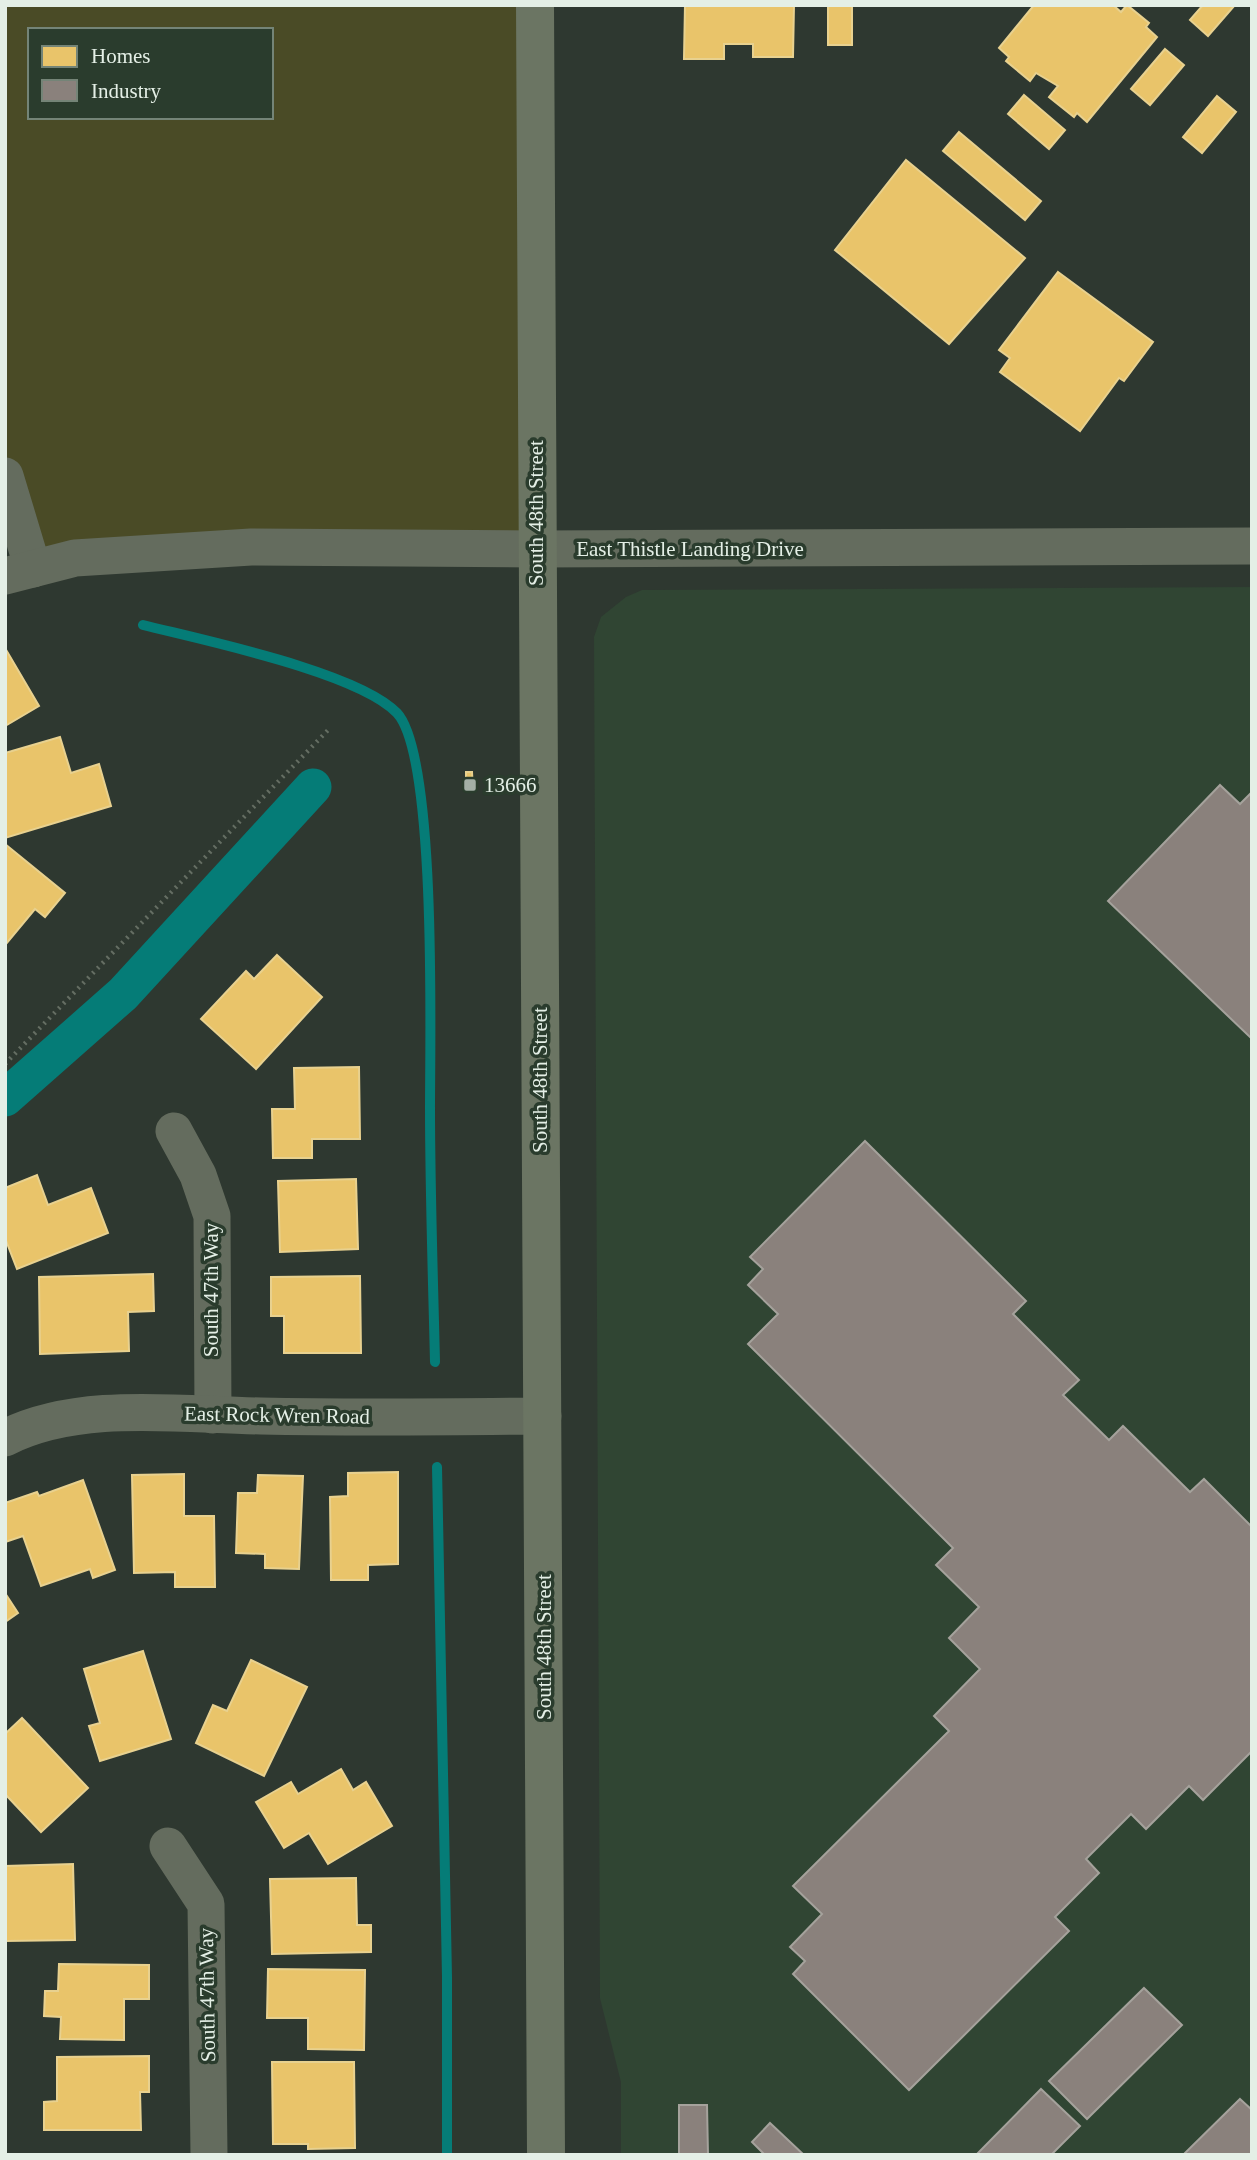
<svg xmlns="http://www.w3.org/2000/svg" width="1257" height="2160" viewBox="0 0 1257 2160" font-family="Georgia,serif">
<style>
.built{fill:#304533}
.green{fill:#4a4b26;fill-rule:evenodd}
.homes{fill:#e9c46a;stroke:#e8d18f;stroke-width:2}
.industry{fill:#8a817c;stroke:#a5a29c;stroke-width:2}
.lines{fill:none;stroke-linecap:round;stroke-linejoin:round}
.stream{stroke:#057c77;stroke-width:10}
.canal{stroke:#057c77;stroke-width:37}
.path{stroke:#656e63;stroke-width:4.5;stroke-dasharray:2 5;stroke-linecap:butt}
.minor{stroke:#646c5e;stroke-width:37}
.major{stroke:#6b7563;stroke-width:38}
.poi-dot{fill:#a4afa6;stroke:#2a3c2d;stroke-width:2.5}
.labels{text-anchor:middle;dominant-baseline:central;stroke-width:7;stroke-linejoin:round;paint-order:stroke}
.street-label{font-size:21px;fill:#e4efe6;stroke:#2a3c2d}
.poi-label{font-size:21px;fill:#e4efe6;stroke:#2a3c2d;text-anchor:start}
</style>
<rect width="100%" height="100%" fill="#2e3830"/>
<polygon class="built" points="1252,587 1252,2155 621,2155 621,2082 600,1998 594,637 601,617 626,597 642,590"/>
<path class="green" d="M5,5H535L537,549L33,569L5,476ZM30,30H271V117H30Z"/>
<g class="homes">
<polygon points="685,5 794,5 793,57 753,57 753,44 724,44 724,59 684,59"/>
<rect x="828" y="5" width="24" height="40"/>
<polygon points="1034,5 1113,5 1121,12 1127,5 1149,23 1146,27 1157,37 1087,122 1077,113 1074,117 1049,97 1058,86 1036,73 1030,81 1006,61 1009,57 999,48"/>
<polygon points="1203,5 1235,5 1208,36 1190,20"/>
<polygon points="1165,49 1184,65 1150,105 1131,89"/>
<polygon points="1024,95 1065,130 1049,149 1008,114"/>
<polygon points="1217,96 1236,112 1202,153 1183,137"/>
<polygon points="959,132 1041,201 1025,220 943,151"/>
<polygon points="906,160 1025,258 949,344 835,250"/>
<polygon points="1058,272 1153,342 1124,381 1119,378 1080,431 1000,372 1010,358 999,350"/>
<polygon points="5,648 39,706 5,726"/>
<polygon points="60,737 71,773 99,764 111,806 5,838 5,753"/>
<polygon points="466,772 472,772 473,790 466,790"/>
<polygon points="5,844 65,893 45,917 35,909 6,944"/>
<polygon points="277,955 322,997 256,1069 201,1019 246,971 254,979"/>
<polygon points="359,1067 360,1139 312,1139 312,1158 273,1158 272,1109 295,1109 294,1068"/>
<polygon points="37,1175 48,1205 91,1188 108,1233 17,1269 5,1238 5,1188"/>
<polygon points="356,1179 358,1249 280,1252 278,1181"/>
<polygon points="153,1274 154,1311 128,1312 129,1351 40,1354 39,1277"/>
<polygon points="360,1276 361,1353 284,1353 284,1316 271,1316 271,1277"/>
<polygon points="398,1472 398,1564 368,1565 368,1580 331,1580 330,1497 348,1496 348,1473"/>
<polygon points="184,1474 184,1516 214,1516 215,1587 175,1587 175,1572 134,1573 132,1475"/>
<polygon points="258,1475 303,1476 299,1569 265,1568 265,1554 236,1553 238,1493 257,1493"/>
<polygon points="83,1480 115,1570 93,1578 90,1569 41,1586 23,1536 5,1542 5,1503 37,1492 39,1496"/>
<polygon points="5,1593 18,1613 5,1622"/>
<polygon points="143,1651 171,1739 100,1761 89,1726 100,1723 84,1669"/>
<polygon points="251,1660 307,1687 264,1776 196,1743 213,1705 227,1711"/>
<polygon points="22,1718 88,1788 41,1832 5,1794 5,1734"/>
<polygon points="341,1769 353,1790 366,1782 392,1826 328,1864 309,1833 284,1848 256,1802 291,1782 298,1794"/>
<polygon points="73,1864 75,1940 5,1941 5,1866"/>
<polygon points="356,1878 357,1925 371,1925 371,1952 272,1954 270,1879"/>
<polygon points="59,1964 149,1965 149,1999 124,1999 124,2040 60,2039 61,2017 44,2016 45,1991 58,1991"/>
<polygon points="268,1969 365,1970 364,2050 308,2049 308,2018 267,2018"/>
<polygon points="149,2056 149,2092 140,2092 141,2130 44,2130 44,2102 57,2101 57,2057"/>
<polygon points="272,2062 354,2062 355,2148 308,2149 308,2144 273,2144"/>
</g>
<g class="industry">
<polygon points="1220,785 1240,804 1252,792 1252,1039 1108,901"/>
<polygon points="865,1141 1026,1301 1013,1314 1079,1380 1063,1395 1109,1440 1123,1426 1190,1492 1204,1479 1252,1527 1252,1751 1203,1800 1189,1786 1146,1829 1131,1814 1086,1859 1099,1873 1055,1917 1069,1931 909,2090 793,1974 805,1961 790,1947 822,1914 793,1886 949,1731 934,1716 980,1669 949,1638 979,1607 936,1565 953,1548 748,1344 778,1314 748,1285 763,1269 750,1257"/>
<polygon points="1144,1988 1182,2025 1087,2119 1049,2081"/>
<polygon points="1041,2089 1080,2126 1051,2155 976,2155"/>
<polygon points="1240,2099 1252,2110 1252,2155 1183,2155"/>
<polygon points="679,2105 707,2105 708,2155 679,2155"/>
<polygon points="770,2123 804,2155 765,2155 752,2142"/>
</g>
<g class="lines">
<g class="stream">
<path d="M143,625C202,640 358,672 397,713C437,756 430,1039 430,1107C430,1192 433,1277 435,1362"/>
<polyline points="437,1467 447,1977 447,2155"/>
</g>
<polyline class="canal" points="5,1098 123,994 313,787"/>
<polyline class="path" points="5,1064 331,727"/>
<g class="minor">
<polyline points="5,476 33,569"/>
<polyline points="5,576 75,558 251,547 537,549 1252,546"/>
<polyline points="174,1131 198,1175 212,1216 213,1415"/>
<path d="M5,1438C79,1400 181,1415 261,1416C355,1418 449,1417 543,1416"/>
<polyline points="168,1846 206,1904 209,2155"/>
</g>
<polyline class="major" points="535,5 546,2155"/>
</g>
<rect class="poi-dot" x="463" y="778" width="14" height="14" rx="3.5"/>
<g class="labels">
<g class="street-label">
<text transform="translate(536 513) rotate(-90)">South 48th Street</text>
<text x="690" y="549">East Thistle Landing Drive</text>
<text transform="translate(540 1080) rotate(-90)">South 48th Street</text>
<text transform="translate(211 1290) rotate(-90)">South 47th Way</text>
<text transform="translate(277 1415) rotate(1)">East Rock Wren Road</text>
<text transform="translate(544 1647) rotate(-90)">South 48th Street</text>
<text transform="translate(207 1995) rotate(-91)">South 47th Way</text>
</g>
<g class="poi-label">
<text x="484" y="785">13666</text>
</g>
</g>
<rect width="1257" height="2160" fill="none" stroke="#e4efe6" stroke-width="14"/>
<rect x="28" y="28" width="245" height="91" fill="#2a3c2d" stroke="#748477" stroke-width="2"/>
<rect x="42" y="46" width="35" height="21" fill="#e9c46a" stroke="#748477" stroke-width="2"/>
<text x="91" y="63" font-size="21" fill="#e4efe6">Homes</text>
<rect x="42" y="80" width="35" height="21" fill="#8a817c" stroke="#748477" stroke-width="2"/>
<text x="91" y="98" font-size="21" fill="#e4efe6">Industry</text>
</svg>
